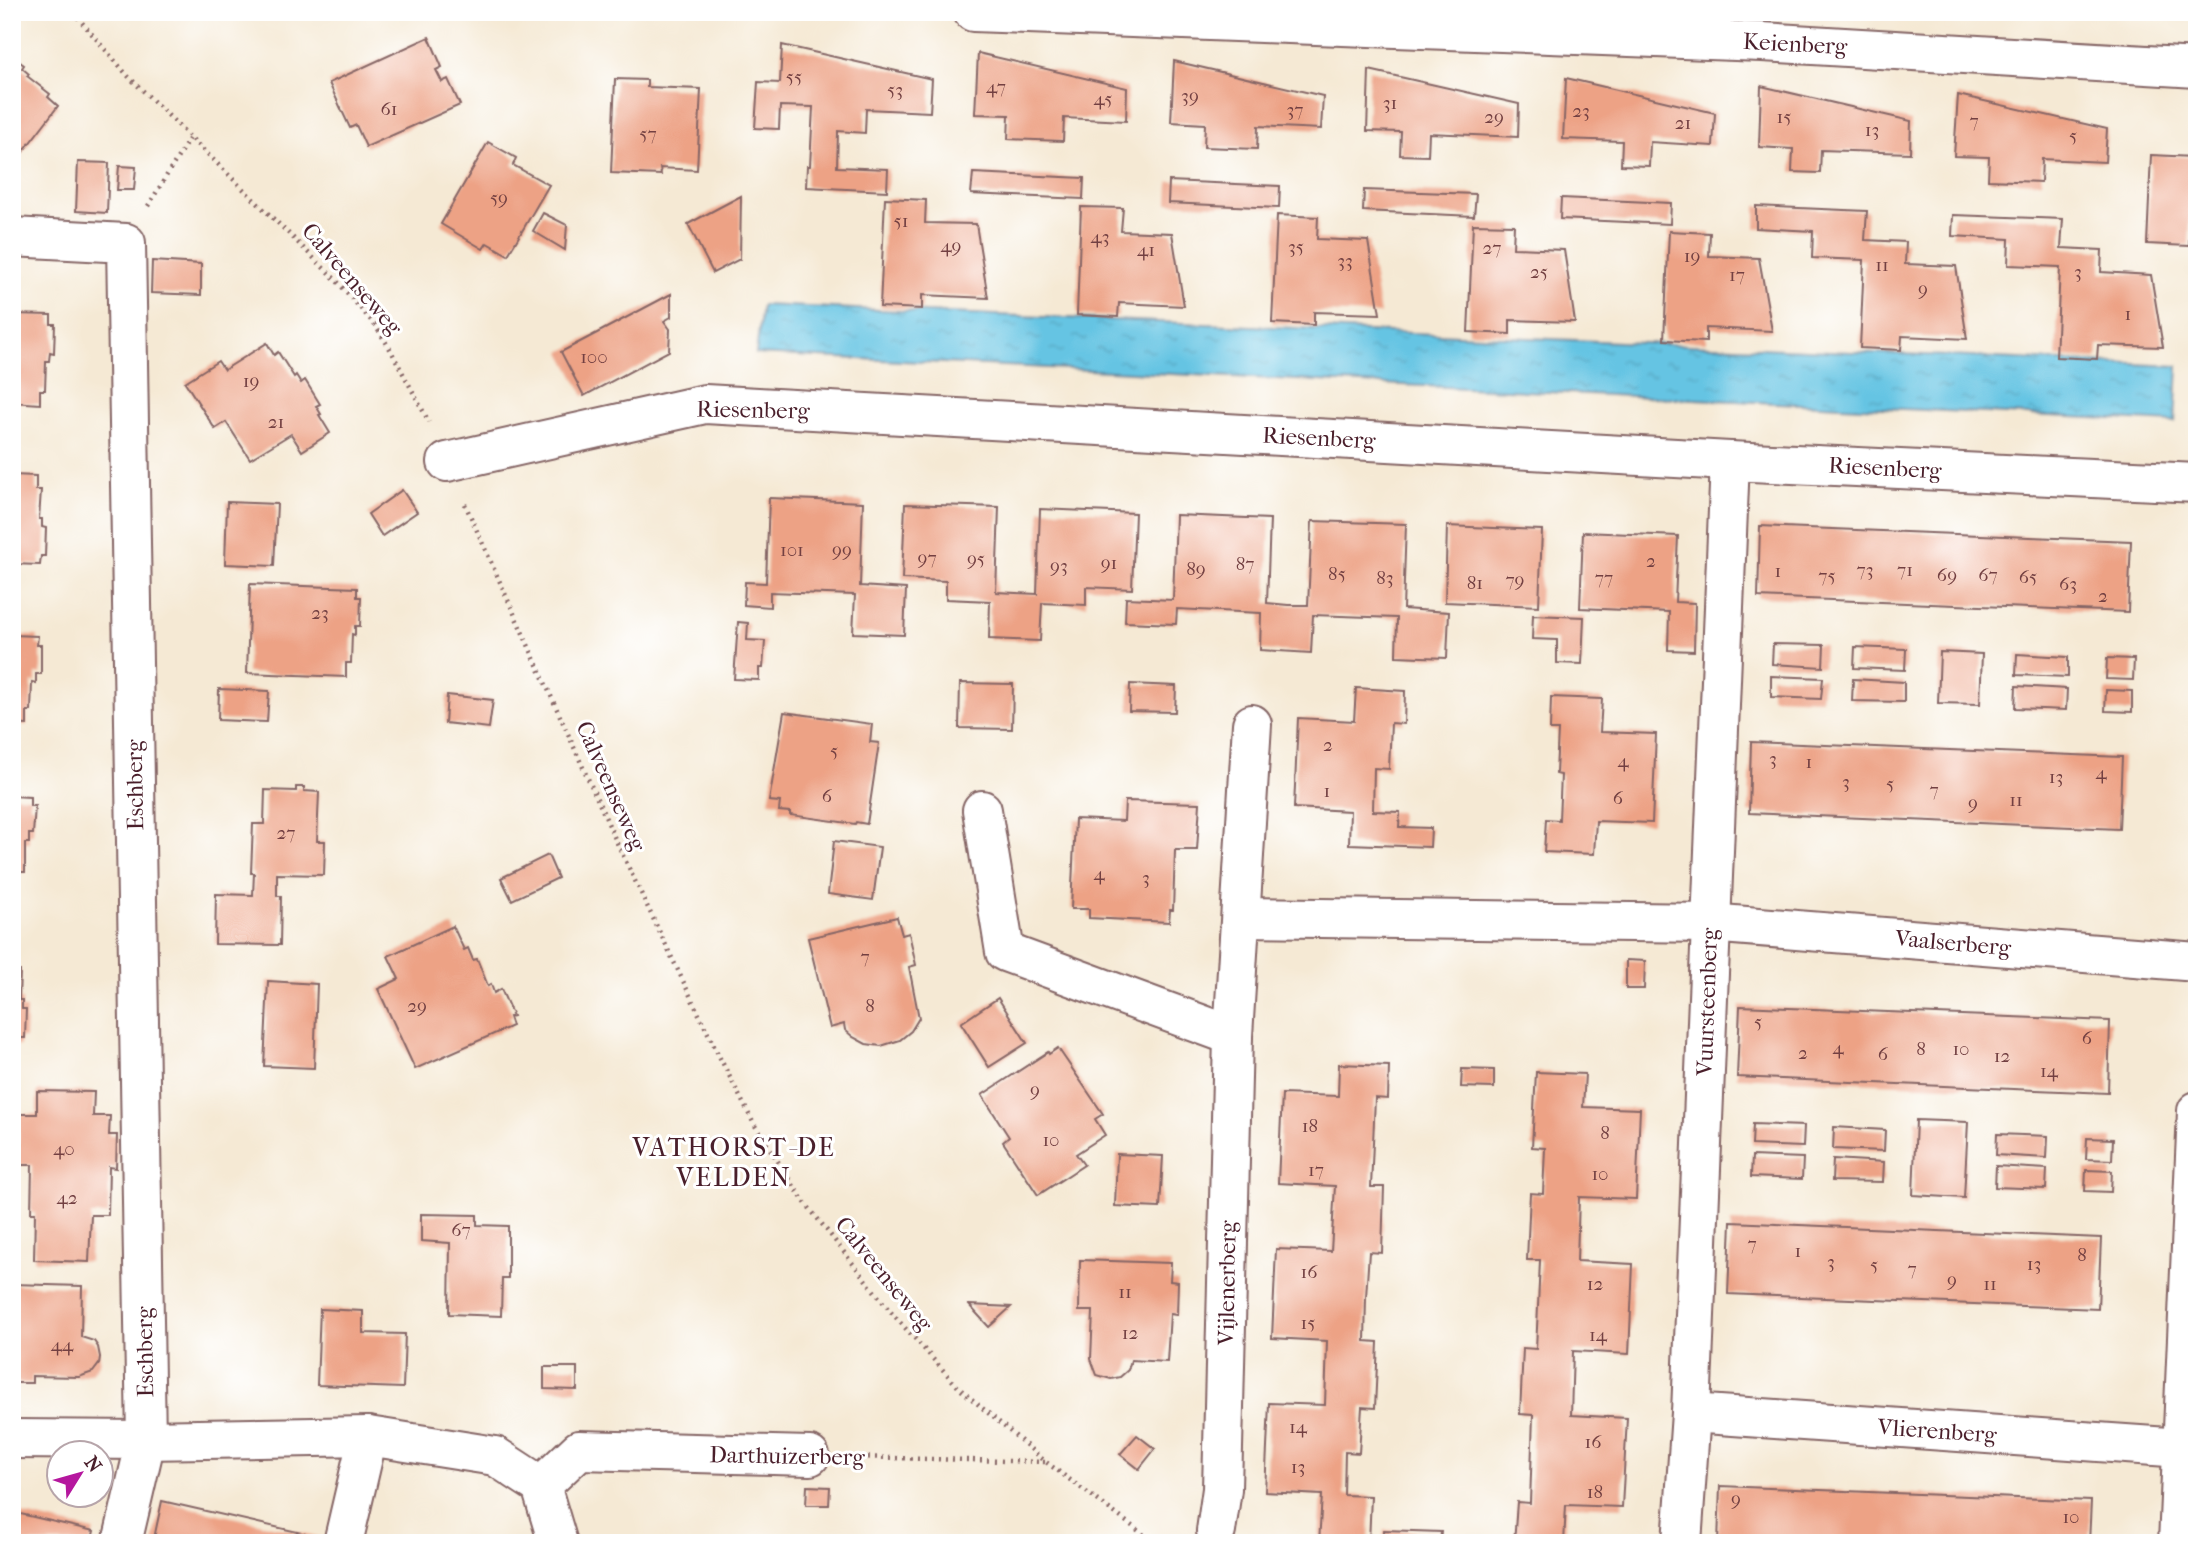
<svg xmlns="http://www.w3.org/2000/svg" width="2209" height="1555" viewBox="0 0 2209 1555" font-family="'IM FELL French Canon',serif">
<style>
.water{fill:url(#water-ripples);stroke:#587287;stroke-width:2}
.building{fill:#eda285}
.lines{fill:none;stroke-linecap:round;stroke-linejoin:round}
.minor-casing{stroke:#866666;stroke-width:42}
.path{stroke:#866666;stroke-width:4.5;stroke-dasharray:2 5;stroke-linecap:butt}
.minor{stroke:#fff;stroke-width:38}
.labels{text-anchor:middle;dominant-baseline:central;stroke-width:6;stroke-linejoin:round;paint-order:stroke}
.number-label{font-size:19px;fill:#734042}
.street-label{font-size:23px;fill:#4a1f2b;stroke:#fff}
.quarter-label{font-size:26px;letter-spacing:2px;fill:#4a1f2b;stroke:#fff}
</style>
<defs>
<pattern id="water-ripples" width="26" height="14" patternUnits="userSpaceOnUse" patternTransform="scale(1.75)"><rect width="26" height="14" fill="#65c4e3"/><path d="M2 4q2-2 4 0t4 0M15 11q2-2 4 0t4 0" fill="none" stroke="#59a8c3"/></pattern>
</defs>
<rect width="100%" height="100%" fill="#fff"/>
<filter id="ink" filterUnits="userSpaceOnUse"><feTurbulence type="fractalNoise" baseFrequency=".0143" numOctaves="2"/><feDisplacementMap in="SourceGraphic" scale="14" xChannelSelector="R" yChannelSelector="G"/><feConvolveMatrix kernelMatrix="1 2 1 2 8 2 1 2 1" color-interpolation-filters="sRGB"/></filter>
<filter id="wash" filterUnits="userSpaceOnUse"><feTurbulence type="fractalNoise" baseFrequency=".00686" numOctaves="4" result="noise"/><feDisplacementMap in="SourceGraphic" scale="28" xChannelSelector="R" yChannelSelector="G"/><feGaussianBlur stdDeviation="1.57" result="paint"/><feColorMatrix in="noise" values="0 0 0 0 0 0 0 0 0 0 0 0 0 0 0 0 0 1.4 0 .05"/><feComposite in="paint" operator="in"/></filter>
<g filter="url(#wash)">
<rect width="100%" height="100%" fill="#f5e9d4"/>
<polygon class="water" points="762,305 2178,366 2175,422 756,354"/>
<g id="blocks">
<g class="building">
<polygon points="429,37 442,67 436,70 442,82 448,79 460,105 366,147 356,125 350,128 329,83"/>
<polygon points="782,45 932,79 930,112 866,109 865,133 838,131 837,167 888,169 887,191 806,187 807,166 810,166 813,107 780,106 779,129 755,128 758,82 780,83"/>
<polygon points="978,53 1127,88 1126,121 1064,118 1063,141 1008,139 1009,115 975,114"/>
<polygon points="12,56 24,65 22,68 29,74 27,76 50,94 48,97 58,106 12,166"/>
<polygon points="1174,61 1323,96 1321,129 1258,126 1257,149 1204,147 1205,124 1171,122"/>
<polygon points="1369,70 1519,104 1518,137 1429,133 1428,156 1400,155 1401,132 1367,131"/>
<polygon points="1566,78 1715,113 1713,146 1650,142 1649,166 1621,165 1622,141 1563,139"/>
<polygon points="615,79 647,80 647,87 701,89 697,170 660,168 661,175 611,173"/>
<polygon points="1761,86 1911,121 1910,153 1821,150 1820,173 1792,172 1793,149 1759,147"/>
<polygon points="1958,95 2107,129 2105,162 2042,159 2041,182 1988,180 1989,157 1954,156"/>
<polygon points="488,142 516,158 513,165 549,185 508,255 487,243 483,249 441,224"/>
<polygon points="2151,155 2193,157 2189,246 2147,244"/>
<polygon points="78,162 109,163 107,213 76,211"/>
<polygon points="119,166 136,167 134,190 117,190"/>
<polygon points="973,173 1084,178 1083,199 971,194"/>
<polygon points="1169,181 1280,186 1279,208 1168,203"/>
<polygon points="1364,190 1476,194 1474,216 1363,211"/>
<polygon points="741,196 740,259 713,273 688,224"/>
<polygon points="885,198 926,200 925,223 976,224 988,298 922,295 922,309 880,307"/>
<polygon points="1561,198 1671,203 1670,224 1560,219"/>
<polygon points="1756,206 1867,211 1865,240 1906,242 1905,264 1956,266 1967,339 1902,336 1901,350 1860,348 1864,260 1812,258 1813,231 1756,228"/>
<polygon points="1081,207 1123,208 1121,231 1172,233 1184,306 1119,303 1118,317 1077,315"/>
<polygon points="543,213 567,225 565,250 533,231"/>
<polygon points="1277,215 1318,217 1317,239 1368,241 1380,314 1314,312 1314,325 1272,323"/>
<polygon points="1953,215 2063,219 2061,248 2102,250 2101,272 2151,275 2163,347 2098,345 2097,359 2056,357 2060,267 2008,265 2009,239 1952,236"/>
<polygon points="1473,224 1514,225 1513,248 1564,250 1575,322 1510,320 1510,334 1468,332"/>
<polygon points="1669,231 1710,233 1709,256 1759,258 1772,331 1706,328 1706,342 1664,340"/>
<polygon points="152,261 201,264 201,295 151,293"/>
<polygon points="671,294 671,317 664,321 670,329 669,351 584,396 561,352"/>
<polygon points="12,314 51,315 51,324 55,324 54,353 50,352 49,361 46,361 45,390 40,390 40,404 12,402"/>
<polygon points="267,343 274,355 278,352 294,377 296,375 301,383 305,380 320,404 316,406 321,414 319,415 330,433 302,451 291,434 250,459 226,422 215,429 185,382 218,361 224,370"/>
<polygon points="12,475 36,476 36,490 41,490 39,519 42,519 42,527 46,528 45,556 41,556 40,565 12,564"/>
<polygon points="402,490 417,512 382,536 368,514"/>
<polygon points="769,498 863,502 860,586 906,589 904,635 853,633 855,595 770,592 770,607 744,605 745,582 766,583"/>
<polygon points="227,502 277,504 274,566 225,564"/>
<polygon points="905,504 999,507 996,592 1016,593 1037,594 1040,509 1135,513 1132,589 1086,587 1086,605 1042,603 1040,641 989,639 990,601 946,599 946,581 902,579"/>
<polygon points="1176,515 1270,519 1267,603 1288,605 1308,605 1312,521 1406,524 1403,609 1449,612 1447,658 1396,656 1397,618 1313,615 1311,653 1260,650 1261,613 1177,609 1176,624 1125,622 1126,598 1173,600"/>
<polygon points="1447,526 1542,530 1539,606 1445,602"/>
<polygon points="1760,526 2131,541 2128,612 1758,597"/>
<polygon points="1583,532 1678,536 1675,602 1695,603 1694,651 1668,650 1669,612 1580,608"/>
<polygon points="250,584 357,588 357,597 361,597 360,626 355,626 355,635 352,634 351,663 346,663 346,677 247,673"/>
<polygon points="1533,615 1584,617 1582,664 1557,663 1557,640 1532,639"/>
<polygon points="738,622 748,623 747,640 765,641 763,668 759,668 759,680 734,679"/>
<polygon points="12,635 38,636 37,645 41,645 41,674 36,674 36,683 32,682 31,711 27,711 27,725 12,724"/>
<polygon points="1773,644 1824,645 1823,667 1772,664"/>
<polygon points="1855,647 1906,649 1905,670 1854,668"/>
<polygon points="1940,652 1982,654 1980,704 1938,703"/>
<polygon points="2017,654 2068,657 2068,677 2016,675"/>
<polygon points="2107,658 2134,659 2133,680 2106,679"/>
<polygon points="1771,676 1823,678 1821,699 1771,697"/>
<polygon points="1853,679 1904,682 1904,702 1852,701"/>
<polygon points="960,683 1013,684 1012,729 959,728"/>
<polygon points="1130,684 1176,686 1175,712 1129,711"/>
<polygon points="2016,686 2067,689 2066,710 2015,708"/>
<polygon points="1356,688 1405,691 1404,724 1391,723 1389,769 1374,768 1373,811 1400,812 1399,827 1431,828 1430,847 1349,844 1350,811 1294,808 1298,718 1354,721"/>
<polygon points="219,689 269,691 267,722 218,720"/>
<polygon points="2106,690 2132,691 2132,712 2105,711"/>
<polygon points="447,695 493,700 489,728 445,723"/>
<polygon points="1551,697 1602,699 1600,732 1656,734 1652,823 1596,821 1594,854 1544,852 1546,819 1559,820 1561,775 1556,774 1558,730 1550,730"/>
<polygon points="784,712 872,724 870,742 879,743 867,824 856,822 855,824 790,815 790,812 779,811 780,802 769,801"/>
<polygon points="1751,742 2122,757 2119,829 1749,813"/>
<polygon points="296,787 304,787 304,791 319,792 317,841 325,841 324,875 277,874 277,896 281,896 280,945 215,944 216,894 253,895 254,873 251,873 253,824 264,824 265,790 296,791"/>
<polygon points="12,796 30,797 30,806 35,806 33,834 29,834 29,843 25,843 25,872 20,872 19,885 12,885"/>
<polygon points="1125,801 1200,803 1197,850 1175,850 1173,910 1170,910 1169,922 1089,918 1089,909 1071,909 1075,819 1124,821"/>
<polygon points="834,841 880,847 873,900 828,894"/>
<polygon points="548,855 558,878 512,900 501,878"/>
<polygon points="897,917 902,935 909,933 916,965 909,967 919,1018 911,1031 900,1040 881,1046 866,1044 853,1037 845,1030 844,1024 830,1028 808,938"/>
<polygon points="453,926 464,950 468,948 473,960 477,959 488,986 491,984 494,993 501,989 513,1016 509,1017 512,1026 415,1069 378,989 399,979 388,956"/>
<polygon points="12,957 17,957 15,971 20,971 19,1000 22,1000 22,1009 26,1009 25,1038 20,1038 20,1046 12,1046"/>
<polygon points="1626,960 1645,961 1644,989 1626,989"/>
<polygon points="268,981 317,984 314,1068 264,1066"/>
<polygon points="998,998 1027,1043 989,1067 961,1023"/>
<polygon points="1740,1006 2110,1021 2108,1093 1737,1077"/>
<polygon points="1058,1048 1103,1114 1095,1119 1105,1135 1076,1154 1084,1165 1038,1195 1003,1142 1009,1137 982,1095 1048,1052 1049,1054"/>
<polygon points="1339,1064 1389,1066 1388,1099 1375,1098 1371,1187 1384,1187 1382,1253 1369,1252 1366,1297 1365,1341 1378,1342 1375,1408 1362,1407 1359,1453 1345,1452 1344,1495 1371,1496 1369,1543 1319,1543 1322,1495 1265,1492 1269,1403 1325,1405 1327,1341 1272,1338 1276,1249 1331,1251 1335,1186 1278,1183 1282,1094 1338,1096"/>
<polygon points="1462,1069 1494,1070 1494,1088 1461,1087"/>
<polygon points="1536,1072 1585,1074 1583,1107 1640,1109 1636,1199 1579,1197 1577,1261 1633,1264 1629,1354 1573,1351 1571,1415 1627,1418 1622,1507 1566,1505 1564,1543 1514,1543 1517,1502 1530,1503 1533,1415 1520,1414 1523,1348 1536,1349 1538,1307 1540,1260 1527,1260 1530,1193 1543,1194 1545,1148 1532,1147"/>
<polygon points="37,1091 94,1092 93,1116 110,1116 109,1135 117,1135 116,1168 109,1167 108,1215 91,1215 89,1262 34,1260 35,1213 31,1213 32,1165 18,1165 19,1114 37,1114"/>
<polygon points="1916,1120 1968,1122 1964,1198 1913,1195"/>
<polygon points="1753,1124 1804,1126 1803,1147 1752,1145"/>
<polygon points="1834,1127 1885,1130 1884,1151 1833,1149"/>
<polygon points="1997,1134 2048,1136 2047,1158 1996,1155"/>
<polygon points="2087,1138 2113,1139 2112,1160 2086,1159"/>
<polygon points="1117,1154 1163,1156 1160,1208 1115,1206"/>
<polygon points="1752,1156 1803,1158 1802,1179 1751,1177"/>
<polygon points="1833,1159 1884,1162 1883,1182 1832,1181"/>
<polygon points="1996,1166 2047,1169 2046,1189 1995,1187"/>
<polygon points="2086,1170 2112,1171 2111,1192 2085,1191"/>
<polygon points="421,1214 477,1215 477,1225 508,1226 508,1278 502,1278 501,1316 449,1314 450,1243 421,1241"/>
<polygon points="1731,1222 2101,1238 2098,1309 1728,1294"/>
<polygon points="1080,1260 1171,1263 1170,1281 1178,1282 1177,1315 1170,1314 1167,1362 1131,1360 1128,1370 1120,1377 1111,1379 1097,1375 1091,1359 1093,1311 1079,1311"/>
<polygon points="12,1284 82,1286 81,1337 94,1341 98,1347 100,1357 99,1364 93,1372 79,1377 32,1376 32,1383 12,1383"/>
<polygon points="969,1305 1011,1307 989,1327"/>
<polygon points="320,1309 363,1311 363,1333 405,1334 403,1388 317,1385"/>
<polygon points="544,1367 577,1367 577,1390 544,1389"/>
<polygon points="1137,1435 1155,1449 1139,1469 1120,1454"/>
<polygon points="807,1486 830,1487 829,1505 806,1505"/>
<polygon points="1720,1486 2091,1501 2089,1543 1718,1543"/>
<polygon points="162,1501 324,1538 323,1543 153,1543"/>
<polygon points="12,1512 94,1531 91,1543 12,1543"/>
<polygon points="1384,1530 1441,1532 1440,1543 1383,1543"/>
</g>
</g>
</g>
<g filter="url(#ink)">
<use href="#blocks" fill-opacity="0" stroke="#866666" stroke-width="2"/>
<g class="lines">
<defs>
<g id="minor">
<polyline points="973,12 1762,42 2197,68"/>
<polyline points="12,237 126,243 146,1440 122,1543"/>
<polyline points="447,462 705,404 1730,461 2197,483"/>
<polyline points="982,810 1005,952 1233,1036"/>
<polyline points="1242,917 1709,923 2197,962"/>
<polyline points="1691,1413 2182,1448"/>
<polyline points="12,1439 146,1440 368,1436 495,1456 541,1486 558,1543"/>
<polyline points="541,1486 579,1450 810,1456"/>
<polyline points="1216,1531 1222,1489 1233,1036 1252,724"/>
<polyline points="343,1543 368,1436"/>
<polyline points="1682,1543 1691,1413 1730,461"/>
<polyline points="2178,1543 2197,1111"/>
</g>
</defs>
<use href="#minor" class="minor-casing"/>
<g class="path">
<polyline points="73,12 128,76 336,280 374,324 389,347 429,422"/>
<polyline points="148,206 189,139"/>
<polyline points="465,504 616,841 719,1056 754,1124 803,1200 890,1311 960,1389 1046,1462 1155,1543"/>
<polyline points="854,1457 1045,1462"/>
</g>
<use href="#minor" class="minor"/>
</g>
</g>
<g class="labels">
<g class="number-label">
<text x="794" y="77">55</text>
<text x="996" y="87">47</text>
<text x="895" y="90">53</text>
<text x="1190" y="96">39</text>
<text x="1103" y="99">45</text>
<text x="1390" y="103">31</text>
<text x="389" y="109">61</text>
<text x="1295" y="110">37</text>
<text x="1581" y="111">23</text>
<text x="1494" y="117">29</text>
<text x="1784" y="117">15</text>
<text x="1974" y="121">7</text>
<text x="1683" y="123">21</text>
<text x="1872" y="130">13</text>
<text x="648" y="134">57</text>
<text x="2073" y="136">5</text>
<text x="499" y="198">59</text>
<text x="901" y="221">51</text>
<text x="1100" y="237">43</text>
<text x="951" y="246">49</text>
<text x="1296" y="247">35</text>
<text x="1492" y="248">27</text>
<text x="1146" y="250">41</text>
<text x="1692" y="256">19</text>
<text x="1345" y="261">33</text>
<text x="1882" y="265">11</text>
<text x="1539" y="272">25</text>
<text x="2078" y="272">3</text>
<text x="1737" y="275">17</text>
<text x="1923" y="289">9</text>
<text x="2128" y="314">1</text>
<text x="594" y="357">100</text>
<text x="251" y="381">19</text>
<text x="276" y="422">21</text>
<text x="792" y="550">101</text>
<text x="842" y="550">99</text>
<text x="927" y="558">97</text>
<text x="976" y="559">95</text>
<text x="1651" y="561">2</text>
<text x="1109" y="563">91</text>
<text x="1245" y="564">87</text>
<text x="1059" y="566">93</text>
<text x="1196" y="569">89</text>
<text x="1865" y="570">73</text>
<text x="1905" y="570">71</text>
<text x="1778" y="571">1</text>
<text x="1337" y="574">85</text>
<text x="1947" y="575">69</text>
<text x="1988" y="575">67</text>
<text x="1827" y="576">75</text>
<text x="2028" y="577">65</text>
<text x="1385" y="578">83</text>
<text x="1604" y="578">77</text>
<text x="1515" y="580">79</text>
<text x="1475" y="583">81</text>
<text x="2068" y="584">63</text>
<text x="2103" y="596">2</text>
<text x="320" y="613">23</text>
<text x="1328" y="745">2</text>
<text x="834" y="751">5</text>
<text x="1773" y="759">3</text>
<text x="1623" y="761">4</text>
<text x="1809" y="762">1</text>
<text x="2101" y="773">4</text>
<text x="2056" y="777">13</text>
<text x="1846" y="782">3</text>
<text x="1890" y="784">5</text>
<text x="1934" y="790">7</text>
<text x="1327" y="791">1</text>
<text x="827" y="796">6</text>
<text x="1618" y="798">6</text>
<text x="2016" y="800">11</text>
<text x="1973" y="803">9</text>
<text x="286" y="833">27</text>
<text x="1099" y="874">4</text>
<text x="1146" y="878">3</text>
<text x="865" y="957">7</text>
<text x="417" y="1006">29</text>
<text x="870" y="1006">8</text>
<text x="1758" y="1022">5</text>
<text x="2087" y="1038">6</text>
<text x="1838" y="1048">4</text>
<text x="1921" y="1049">8</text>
<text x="1961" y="1049">10</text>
<text x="1803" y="1053">2</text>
<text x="1883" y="1054">6</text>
<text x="2002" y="1056">12</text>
<text x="2049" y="1071">14</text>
<text x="1035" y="1090">9</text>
<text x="1310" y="1126">18</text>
<text x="1605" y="1133">8</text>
<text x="1051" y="1140">10</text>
<text x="64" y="1149">40</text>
<text x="1316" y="1170">17</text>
<text x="1600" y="1174">10</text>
<text x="67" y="1198">42</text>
<text x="461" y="1230">67</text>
<text x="1752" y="1244">7</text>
<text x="1798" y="1251">1</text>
<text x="2082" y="1255">8</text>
<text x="1831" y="1262">3</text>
<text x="2034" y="1264">13</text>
<text x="1874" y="1265">5</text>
<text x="1912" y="1269">7</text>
<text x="1309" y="1272">16</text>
<text x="1952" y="1280">9</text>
<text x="1595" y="1284">12</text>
<text x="1990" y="1284">11</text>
<text x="1125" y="1292">11</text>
<text x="1308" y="1323">15</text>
<text x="1130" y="1333">12</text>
<text x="1598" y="1335">14</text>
<text x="62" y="1345">44</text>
<text x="1298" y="1427">14</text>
<text x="1593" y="1442">16</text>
<text x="1298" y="1467">13</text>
<text x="1595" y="1492">18</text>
<text x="1736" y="1499">9</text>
<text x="2071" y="1517">10</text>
</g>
<g class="street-label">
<text transform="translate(1795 44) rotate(3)">Keienberg</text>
<text transform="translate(352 279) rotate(49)">Calveenseweg</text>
<text transform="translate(753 410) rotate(1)">Riesenberg</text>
<text transform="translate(1319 438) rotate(3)">Riesenberg</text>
<text transform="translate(1885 468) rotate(3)">Riesenberg</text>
<text transform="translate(135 785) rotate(-91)">Eschberg</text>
<text transform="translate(611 786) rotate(66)">Calveenseweg</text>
<text transform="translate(1953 943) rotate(5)">Vaalserberg</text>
<text transform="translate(1707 1002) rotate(-88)">Vuursteenberg</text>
<text transform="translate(884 1274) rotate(51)">Calveenseweg</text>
<text transform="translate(1227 1283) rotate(-89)">Vijlenerberg</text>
<text transform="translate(145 1352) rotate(-91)">Eschberg</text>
<text transform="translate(1937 1431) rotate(4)">Vlierenberg</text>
<text transform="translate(787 1456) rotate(1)">Darthuizerberg</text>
</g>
<g class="quarter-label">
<text x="734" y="1147">VATHORST-DE<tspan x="734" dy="30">VELDEN</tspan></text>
</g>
</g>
<rect width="2209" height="1555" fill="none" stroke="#fff" stroke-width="42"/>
<g transform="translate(80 1474) rotate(53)"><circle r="33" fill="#ffffff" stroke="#b7a5aa" stroke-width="2"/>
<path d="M0-5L12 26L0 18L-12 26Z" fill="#b5179e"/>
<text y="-10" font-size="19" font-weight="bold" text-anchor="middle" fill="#4a1f2b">N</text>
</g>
</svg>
